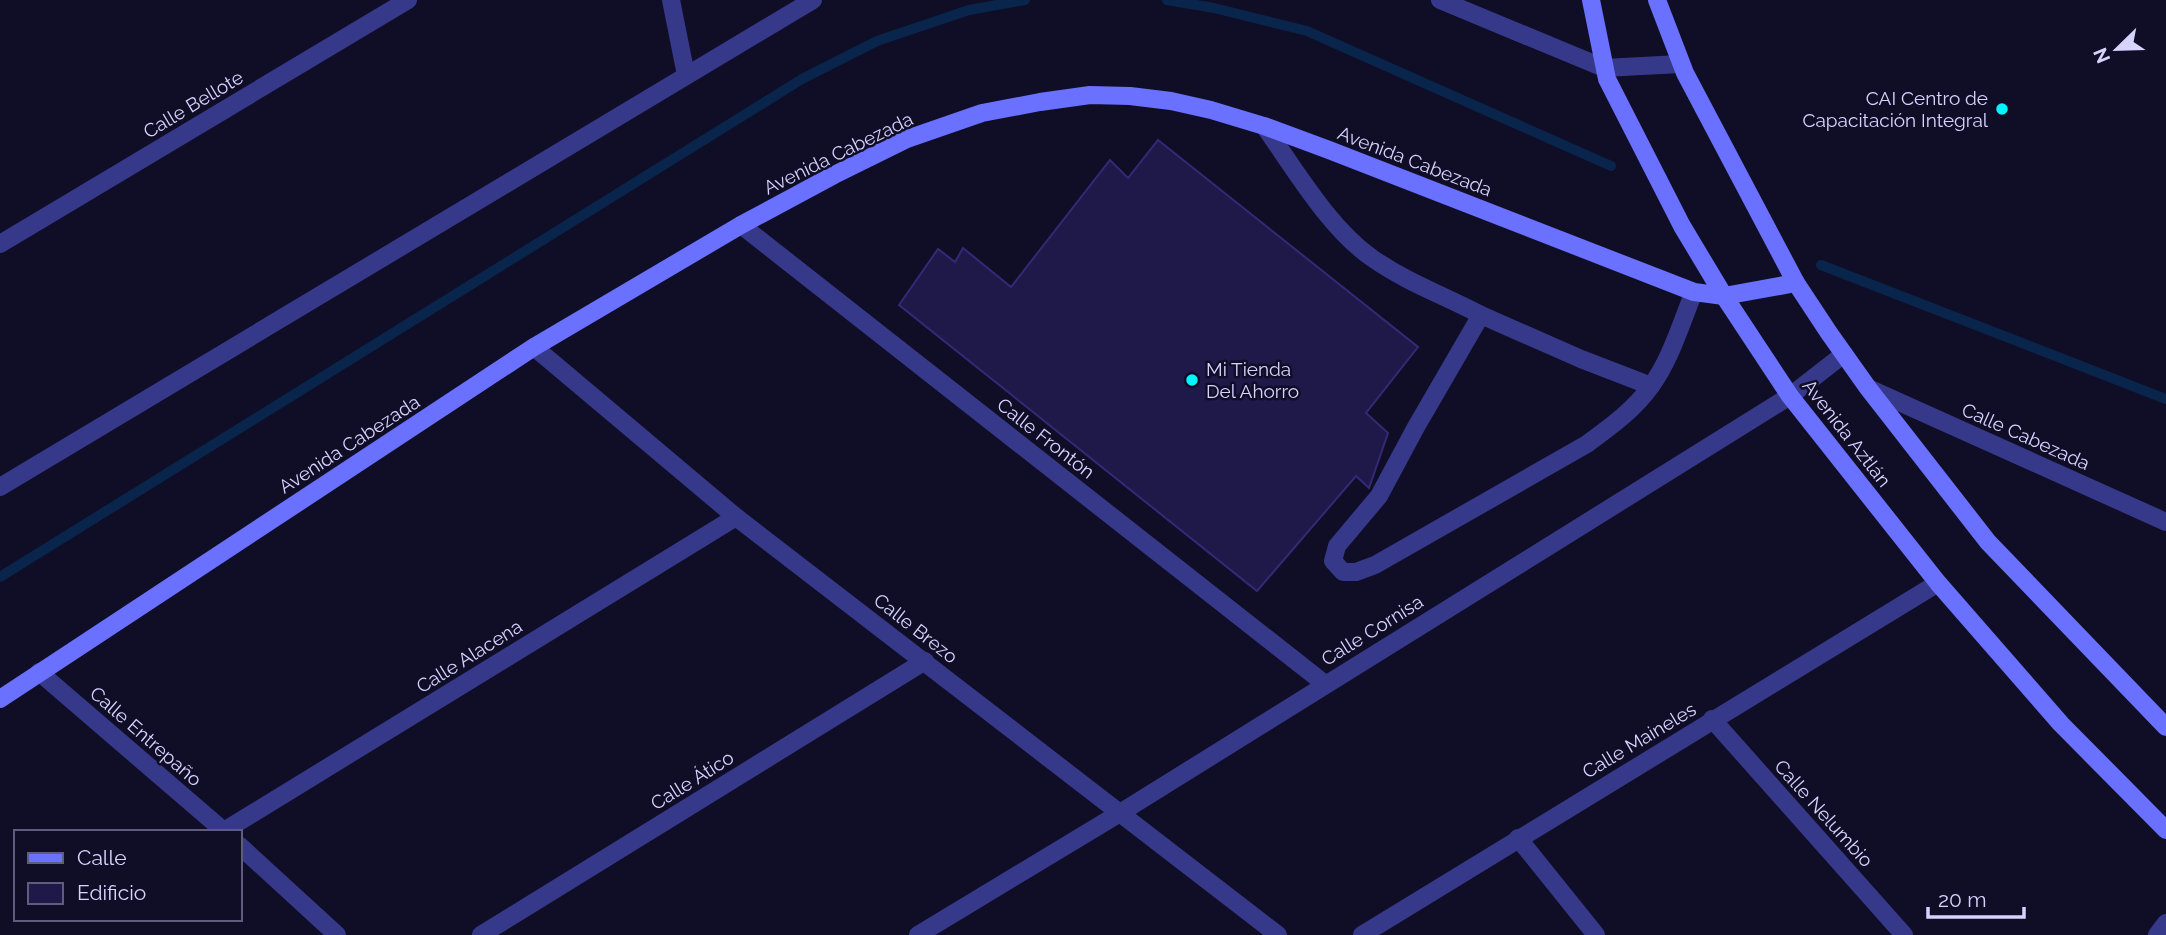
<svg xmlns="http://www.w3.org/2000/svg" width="2166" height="935" viewBox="0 0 2166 935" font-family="Raleway,sans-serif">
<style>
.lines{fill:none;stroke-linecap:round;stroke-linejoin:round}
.stream{stroke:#09254b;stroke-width:10}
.building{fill:#1f1949;stroke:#342976;stroke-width:2}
.service{stroke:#363889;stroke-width:18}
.minor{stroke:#363889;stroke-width:18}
.secondary{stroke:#6a70ff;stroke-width:18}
.poi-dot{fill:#00f5fe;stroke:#100e27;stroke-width:2.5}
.labels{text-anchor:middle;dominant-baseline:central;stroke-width:5;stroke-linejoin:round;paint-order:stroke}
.poi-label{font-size:19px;fill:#d6d3ff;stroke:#100e27;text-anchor:end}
.street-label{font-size:19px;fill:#d6d3ff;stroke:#100e27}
</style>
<rect width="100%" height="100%" fill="#100e27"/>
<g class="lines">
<g class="stream">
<polyline points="1167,0 1214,8 1307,31 1611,166"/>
<polyline points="1821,265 2166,399"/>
<polyline points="0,577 802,79 877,41 969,10 1025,0"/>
</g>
</g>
<polygon class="building" points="1158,140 1418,347 1366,413 1388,433 1369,488 1356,476 1257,591 899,305 938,249 955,262 963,248 1011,287 1110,160 1128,178"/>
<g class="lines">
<g class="service">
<path d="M1264,126C1295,169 1328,227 1372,258C1406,282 1445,296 1481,315L1416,427L1379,496L1337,546L1333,561L1343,572H1356L1375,565L1587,444C1610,427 1634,410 1651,386C1671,359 1681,323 1694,292"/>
<polyline points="1481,315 1581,359 1651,386"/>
</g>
<g class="minor">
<polyline points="671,0 686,75"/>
<polyline points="1440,0 1604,68 1680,64"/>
<polyline points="741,225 1325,684"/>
<polyline points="0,244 408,0"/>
<polyline points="534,347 736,517 1278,935"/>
<polyline points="1868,388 2166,522"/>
<polyline points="0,487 813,0"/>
<polyline points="39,672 225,832"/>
<polyline points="1712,719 1904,935"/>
<polyline points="224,831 736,517"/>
<polyline points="1518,838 1596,935"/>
<polyline points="240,846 337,935"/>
<polyline points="481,935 925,661"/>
<polyline points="918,935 1120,813 1790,396 1844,354"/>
<polyline points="1362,935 1938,583"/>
<polyline points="2157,935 2166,923"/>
</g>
<g class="secondary">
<polyline points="1591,0 1607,79 1682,226 1724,296 1790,396 1938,583 2061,724 2166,830"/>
<polyline points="1657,0 1685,73 1796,283 1829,333 1868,388 1988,542 2166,727"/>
<polyline points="0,699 534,347 741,225 834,175 907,139 982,113 1040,102 1090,95 1130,96 1171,101 1211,110 1264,126 1329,150 1694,292 1724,296 1796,283"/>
</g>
</g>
<g class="poi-dot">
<circle cx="2002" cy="109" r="7"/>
<circle cx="1192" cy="380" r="7"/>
</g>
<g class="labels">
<g class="poi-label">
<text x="1988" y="98">CAI Centro de<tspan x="1988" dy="22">Capacitación Integral</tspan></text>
<text x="1206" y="369" text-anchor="start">Mi Tienda<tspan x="1206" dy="22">Del Ahorro</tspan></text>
</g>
<g class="street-label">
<text transform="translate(193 104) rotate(-31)">Calle Bellote</text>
<text transform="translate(838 153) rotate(-26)">Avenida Cabezada</text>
<text transform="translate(1415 161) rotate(21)">Avenida Cabezada</text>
<text transform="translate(1847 433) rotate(52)">Avenida Aztlán</text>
<text transform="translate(2026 436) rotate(24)">Calle Cabezada</text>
<text transform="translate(1046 438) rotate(38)">Calle Frontón</text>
<text transform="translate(349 444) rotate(-33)">Avenida Cabezada</text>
<text transform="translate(916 628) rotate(38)">Calle Brezo</text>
<text transform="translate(1372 630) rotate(-32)">Calle Cornisa</text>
<text transform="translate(469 656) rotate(-32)">Calle Alacena</text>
<text transform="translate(146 736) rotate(41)">Calle Entrepaño</text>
<text transform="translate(1639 740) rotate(-31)">Calle Maineles</text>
<text transform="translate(692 780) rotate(-32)">Calle Ático</text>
<text transform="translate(1824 813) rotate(48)">Calle Nelumbio</text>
</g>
</g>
<rect x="14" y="830" width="228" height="91" fill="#100e27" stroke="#5f5d7d" stroke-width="2"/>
<rect x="28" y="853" width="35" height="10" fill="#6a70ff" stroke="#5f5d7d" stroke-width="2"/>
<text x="77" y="865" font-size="21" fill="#d6d3ff">Calle</text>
<rect x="28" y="883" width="35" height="21" fill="#1f1949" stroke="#5f5d7d" stroke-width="2"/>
<text x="77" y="900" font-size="21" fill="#d6d3ff">Edificio</text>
<g transform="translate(2117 49) rotate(247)" stroke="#100e27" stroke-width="5" paint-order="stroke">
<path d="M0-5L12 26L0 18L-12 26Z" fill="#d6d3ff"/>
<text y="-10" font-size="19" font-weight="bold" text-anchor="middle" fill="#d6d3ff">N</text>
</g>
<path d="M1928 907v10h96v-10" fill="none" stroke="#d6d3ff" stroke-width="3.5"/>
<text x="1938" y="907" font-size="21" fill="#d6d3ff" stroke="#100e27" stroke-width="5" paint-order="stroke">20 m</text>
</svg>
